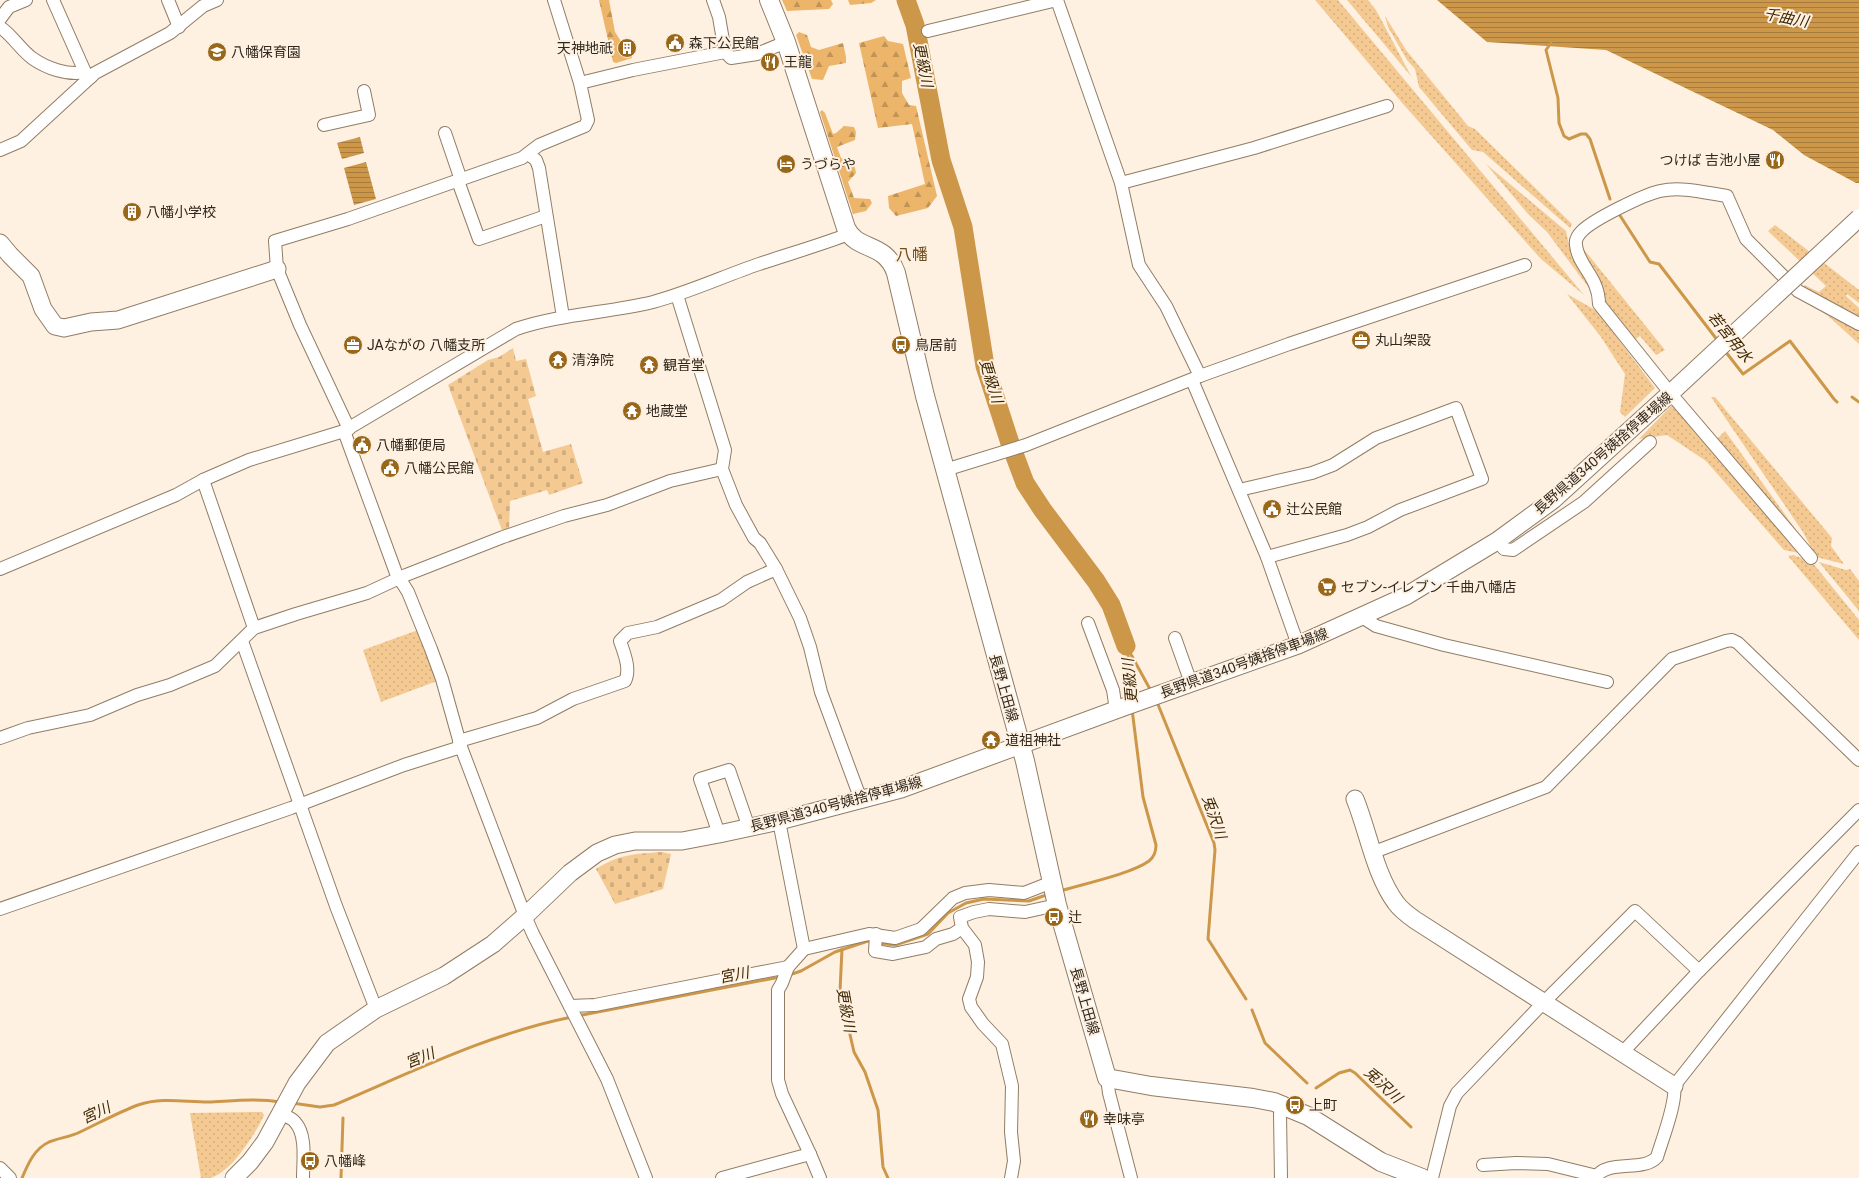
<svg xmlns="http://www.w3.org/2000/svg" width="1859" height="1178" viewBox="0 0 1859 1178" font-family="Roboto,'Noto Sans JP',sans-serif">
<style>
.green{fill:url(#green-dots)}
.forest{fill:url(#forest-firs)}
.cemetery{fill:url(#cemetery-stones)}
.water{fill:url(#water-rules)}
.lines{fill:none;stroke-linecap:round;stroke-linejoin:round}
.stream{stroke:#cd974a;stroke-width:3}
.river{stroke:#cd974a;stroke-width:19}
.street-casing{stroke:#907d65;stroke-width:14}
.secondary-casing{stroke:#907d65;stroke-width:19}
.primary-casing{stroke:#907d65;stroke-width:20}
.street{stroke:#fff;stroke-width:12}
.secondary{stroke:#fff;stroke-width:17}
.primary{stroke:#fff;stroke-width:18}
.secondary-bridge-casing{stroke:#907d65;stroke-width:19;stroke-linecap:butt}
.secondary-bridge{stroke:#fff;stroke-width:17}
.labels{text-anchor:middle;dominant-baseline:central;stroke-width:4;stroke-linejoin:round;paint-order:stroke}
.poi-label{font-size:14px;fill:#30281e;stroke:#fef1e1;text-anchor:start}
.street-label{font-size:14px;fill:#30281e;stroke:#fef1e1}
.water-label{font-size:15px;font-style:italic;fill:#3e2805;stroke:#fef1e1}
.quarter-label{font-size:16px;fill:#714f1d;stroke:#fef1e1}
</style>
<defs>
<pattern id="green-dots" width="8" height="8" patternUnits="userSpaceOnUse"><rect width="8" height="8" fill="#f4c992"/><path d="M2 2h.1M6 6h.1" fill="none" stroke="#d2ad7d" stroke-width="1.8" stroke-linecap="round"/></pattern>
<pattern id="forest-firs" width="22" height="20" patternUnits="userSpaceOnUse"><rect width="22" height="20" fill="#edb569"/><path d="M5 1l3.5 6h-7zM16 11l3.5 6h-7z" fill="#c09356"/></pattern>
<pattern id="cemetery-stones" width="16" height="16" patternUnits="userSpaceOnUse"><rect width="16" height="16" fill="#f4c992"/><path d="M2 7V4a2 2 0 0 1 4 0v3zM10 15v-3a2 2 0 0 1 4 0v3z" fill="#d2ad7d"/></pattern>
<pattern id="water-rules" width="6" height="5" patternUnits="userSpaceOnUse"><rect width="6" height="5" fill="#cd974a"/><path d="M0 2.5h6" fill="none" stroke="#a77b3d"/></pattern>
</defs>
<rect width="100%" height="100%" fill="#fef1e1"/>
<g class="green">
<polygon points="1315,0 1338,0 1584,295 1541,259 1404,105"/>
<polygon points="1347,0 1368,0 1376,10 1411,76"/>
<polygon points="1385,16 1406,50 1468,126 1475,129 1572,224 1570,228 1483,152 1472,150 1419,87 1415,69 1407,60 1388,27"/>
<polygon points="1486,164 1566,231 1571,254 1590,281 1592,292 1547,232 1528,214"/>
<polygon points="1775,225 1859,290 1859,303 1847,294 1846,296 1859,308 1859,320 1807,291 1804,285 1819,292 1826,286 1768,231"/>
<path d="M1582,247L1665,350L1656,355L1640,336L1633,341C1612,312 1590,283 1582,247Z"/>
<polygon points="1567,294 1597,311 1655,388 1625,417 1620,412 1625,374 1601,337"/>
<polygon points="1795,294 1859,329 1859,344 1827,315 1795,296"/>
<polygon points="1711,397 1715,397 1832,538 1831,546 1844,564 1816,557 1803,532"/>
<polygon points="1672,405 1691,424 1804,554 1784,550 1706,461 1667,435 1639,439"/>
<polygon points="1725,431 1799,534 1797,535 1717,439"/>
<polygon points="1793,555 1812,562 1859,620 1859,640 1788,556"/>
<polygon points="1819,562 1846,570 1850,569 1859,581 1859,611"/>
<polygon points="418,630 437,681 381,702 363,650"/>
<path d="M262,1112L264,1115C256,1133 231,1173 210,1178C208,1178 204,1178 201,1178L190,1113Z"/>
</g>
<g class="forest">
<polygon points="599,0 609,0 615,32 622,43 630,48 632,58 616,63 613,62"/>
<polygon points="782,0 831,0 833,4 829,9 787,11"/>
<polygon points="848,0 876,0 871,3 850,5"/>
<polygon points="799,32 807,35 811,47 819,50 843,43 846,57 846,63 829,66 823,80 812,79 796,35"/>
<polygon points="884,36 888,41 903,44 911,78 902,81 902,93 909,105 916,106 937,196 928,208 896,216 889,208 888,196 925,184 912,124 878,128 859,43"/>
<path d="M822,110L825,113L833,134L836,133L844,126L854,127L856,132L855,140L837,147L841,158C850,161 855,163 856,173L848,182L854,198L870,199L872,203L866,211L853,214L820,112Z"/>
</g>
<g class="cemetery">
<polygon points="513,348 516,361 526,359 536,396 528,399 543,452 571,444 583,483 549,495 547,490 510,501 509,530 503,533 448,385 488,360 499,357"/>
<path d="M662,852L671,854L663,889L615,904L596,869C620,854 634,854 662,852Z"/>
</g>
<g class="water">
<polygon points="1437,0 1859,0 1859,183 1856,183 1804,155 1773,130 1606,50 1487,42"/>
<polygon points="360,137 364,153 342,159 337,143"/>
<polygon points="366,162 376,199 354,205 344,168"/>
</g>
<g class="lines">
<g class="stream">
<polyline points="1551,43 1546,50 1558,98 1559,123 1564,136 1569,139 1581,134 1586,134 1590,139 1610,199"/>
<polyline points="1619,214 1650,262 1659,264 1718,341"/>
<polyline points="1725,351 1743,374 1790,341 1834,399 1837,402"/>
<polyline points="1852,397 1859,402"/>
<polyline points="1126,646 1130,665 1127,684 1130,700"/>
<polyline points="1128,649 1151,691"/>
<polyline points="1157,702 1214,843 1215,850 1208,939 1246,999"/>
<path d="M1060,891C1083,884 1131,874 1149,861C1154,857 1156,851 1156,845L1143,797L1132,709"/>
<polyline points="878,943 895,945 928,934 948,913 966,903 984,899 1029,901 1049,894"/>
<polyline points="842,949 840,991 854,1052 865,1072 878,1110 883,1167 888,1178"/>
<polyline points="789,975 801,971 835,952 868,941 872,942"/>
<polyline points="1252,1010 1265,1043 1307,1083"/>
<polyline points="577,1016 780,977"/>
<polyline points="1316,1088 1339,1073 1350,1070 1355,1073 1411,1127"/>
<path d="M292,1103L320,1107L334,1105C410,1073 490,1033 572,1017"/>
<path d="M22,1178C28,1164 34,1149 49,1142C59,1138 70,1137 80,1132C99,1123 119,1112 138,1105C162,1097 184,1102 208,1102C232,1101 256,1098 281,1102"/>
<polyline points="341,1178 343,1118"/>
</g>
<polyline class="river" points="906,0 915,25 941,160 963,227 985,366 1010,443 1025,483 1042,509 1096,581 1111,605 1126,646"/>
<defs>
<g id="street">
<polyline points="53,0 85,72"/>
<polyline points="168,0 179,27"/>
<polyline points="554,0 580,83"/>
<polyline points="713,0 719,17 725,52"/>
<polyline points="1057,0 1121,183 1139,265 1166,306 1200,376"/>
<polyline points="0,19 9,7 26,0"/>
<path d="M0,27C12,35 20,49 32,58C46,68 68,76 85,72L91,77"/>
<polyline points="928,31 1057,0"/>
<polyline points="324,125 369,115 364,91"/>
<polyline points="445,133 461,180"/>
<polyline points="0,150 21,141 95,73 170,33 203,6 217,0"/>
<polyline points="528,154 536,160 539,168 563,317"/>
<polyline points="458,181 479,239 546,216"/>
<polyline points="1121,183 1254,148 1387,106"/>
<polyline points="677,295 725,450 722,469 736,505 754,538 760,543 776,569 800,618 810,647 821,692 861,800"/>
<polyline points="1192,380 1267,557 1298,645"/>
<polyline points="349,429 300,325 277,269 275,241 348,219 522,158 539,145 585,126 588,120 580,83 633,70 725,52 731,58 757,54 786,42"/>
<polyline points="344,431 396,573 408,592 431,649 442,679 461,747 525,916 533,934 607,1079 646,1178"/>
<polyline points="945,470 1026,445 1200,376 1289,344 1525,265"/>
<polyline points="203,480 254,628"/>
<polyline points="1239,490 1312,473 1333,465 1376,438 1456,408 1482,479 1400,510 1368,527 1347,535 1267,557"/>
<polyline points="1497,541 1504,549 1513,550 1584,502 1650,442"/>
<path d="M1811,558L1671,394L1599,304C1599,277 1578,266 1576,245C1575,240 1578,235 1582,231C1594,219 1643,195 1660,191C1682,186 1706,193 1727,196L1746,239L1798,291L1859,324"/>
<path d="M0,569L176,495L203,480L249,460L344,431L516,329C560,314 608,313 653,302C690,292 724,276 759,264C789,254 820,245 849,234"/>
<polyline points="1362,617 1376,626 1444,645 1607,682"/>
<polyline points="1088,623 1113,690 1116,710"/>
<polyline points="1175,638 1191,683"/>
<polyline points="242,641 336,906 376,1009"/>
<polyline points="0,738 28,728 90,715 137,695 170,685 215,666 254,628 296,614 367,593 406,575 503,537 564,516 607,505 670,481 722,469"/>
<path d="M459,741L537,718L573,699L625,681C631,669 624,653 620,641L628,633L657,627L721,600L747,582L776,569"/>
<polyline points="719,834 700,779 729,770 749,828"/>
<polyline points="1374,852 1546,787 1672,659 1726,641 1732,640 1738,643 1859,760"/>
<polyline points="0,909 291,808 404,765 461,747"/>
<polyline points="876,934 875,951 893,954 926,947 936,939 953,934 962,928"/>
<polyline points="804,949 869,934 895,938 921,929 953,898 965,893 989,890 1024,893 1052,882"/>
<polyline points="570,1006 595,1005 788,967"/>
<polyline points="1622,1053 1699,971 1859,810"/>
<polyline points="1107,1078 1109,1093 1131,1178"/>
<path d="M281,1114C285,1116 292,1118 295,1122C307,1135 303,1161 303,1178"/>
<polyline points="810,1154 820,1178"/>
<polyline points="1483,1165 1516,1163 1548,1164 1597,1176"/>
<polyline points="0,1168 10,1178"/>
<polyline points="722,1178 810,1154 782,1094 778,1080 778,990 782,983 788,967 804,949 779,821"/>
<polyline points="1011,1178 1014,1161 1011,1132 1012,1086 1002,1044 983,1024 971,1007 969,999 977,977 978,962 975,945 962,928 960,917 974,912 989,909 1025,912 1057,905"/>
<polyline points="1281,1178 1280,1114 1283,1105"/>
<polyline points="1432,1178 1450,1106 1457,1093 1543,1003 1635,911 1699,971"/>
<path d="M1595,1178C1608,1158 1643,1173 1657,1157C1662,1140 1677,1102 1674,1086L1859,852"/>
</g>
<g id="secondary">
<polyline points="0,243 10,255 31,276 43,309 55,326 64,328 91,322 118,320 277,269"/>
<path d="M1355,799C1368,831 1375,875 1396,903C1401,910 1408,915 1415,920L1674,1086"/>
<polyline points="234,1178 250,1162 265,1142 297,1083 327,1043 376,1009 444,976 493,944 525,916 570,873 597,853 615,845 635,841 682,841 719,834 779,821 901,789 1121,708 1298,645 1406,596 1497,541 1553,500 1676,388"/>
</g>
<path id="primary" d="M769,0L786,42L846,228C857,252 885,241 896,273L925,396L1025,761L1057,905L1107,1078L1151,1086L1253,1098L1274,1102L1308,1116L1381,1162L1422,1178"/>
</defs>
<use href="#street" class="street-casing"/>
<use href="#secondary" class="secondary-casing"/>
<use href="#primary" class="primary-casing"/>
<use href="#street" class="street"/>
<use href="#secondary" class="secondary"/>
<use href="#primary" class="primary"/>
<defs>
<polyline id="secondary-bridge" points="1676,388 1859,218"/>
</defs>
<use href="#secondary-bridge" class="secondary-bridge-casing"/>
<use href="#secondary-bridge" class="secondary-bridge"/>
</g>
<defs>
<symbol id="civic-disc" viewBox="-11 -11 22 22"><circle r="9.5" fill="#98671a" stroke="#fef1e1"/><path d="M-.6-6.5H3V-4.5H.6V-3L4-1V1h2V6H-6V1h2V-1L-.6-3ZM-1.2 2.5V6h2.4V2.5Z" fill="#fff"/></symbol>
<symbol id="building-disc" viewBox="-11 -11 22 22"><circle r="9.5" fill="#98671a" stroke="#fef1e1"/><path d="M-4-6H4V6H1V3H-1V6H-4ZM-2.5-4.3h1.7v1.8h-1.7ZM.8-4.3h1.7v1.8H.8ZM-2.5-1h1.7V.8h-1.7ZM.8-1h1.7V.8H.8Z" fill="#fff"/></symbol>
<symbol id="school-disc" viewBox="-11 -11 22 22"><circle r="9.5" fill="#98671a" stroke="#fef1e1"/><path d="M0-5L7-2L0 1L-7-2ZM-4 1L0 2.5L4 1V4Q0 6-4 4Z" fill="#fff"/></symbol>
<symbol id="restaurant-disc" viewBox="-11 -11 22 22"><circle r="9.5" fill="#98671a" stroke="#fef1e1"/><path d="M-5-6h1v4h1v-4h1v4h1v-4h1v5L-1.5 .5V6h-2V.5L-5-1ZM5-6V6H3V1.5H1.5Q1.5-4 5-6Z" fill="#fff"/></symbol>
<symbol id="hotel-disc" viewBox="-11 -11 22 22"><circle r="9.5" fill="#98671a" stroke="#fef1e1"/><path d="M-6-4.5h1.5V1H6V5H4.5V3h-9V5H-6ZM-4 0a1.8 1.8 0 1 1 3.6 0ZM.5 0V-2.5h3Q6-2.5 6 0Z" fill="#fff"/></symbol>
<symbol id="office-disc" viewBox="-11 -11 22 22"><circle r="9.5" fill="#98671a" stroke="#fef1e1"/><path d="M-6-3h4V-5.5h4V-3h4V5H-6ZM-1-4.5V-3h2v-1.5ZM-6 0V1H6V0Z" fill="#fff"/></symbol>
<symbol id="bus-disc" viewBox="-11 -11 22 22"><circle r="9.5" fill="#98671a" stroke="#fef1e1"/><path d="M-5-6H5V4H4V6H2V4H-2V6H-4V4H-5ZM-3.5-4V0h7V-4ZM-3.5 1.2v1.5H-2V1.2ZM2 1.2v1.5H3.5V1.2Z" fill="#fff"/></symbol>
<symbol id="temple-disc" viewBox="-11 -11 22 22"><circle r="9.5" fill="#98671a" stroke="#fef1e1"/><path d="M0-6L5-2H3V0L6.5 2.5H4V6H1.5V3h-3V6H-4V2.5H-6.5L-3 0V-2H-5Z" fill="#fff"/></symbol>
<symbol id="supermarket-disc" viewBox="-11 -11 22 22"><circle r="9.5" fill="#98671a" stroke="#fef1e1"/><path d="M-6-5.5h2.5l.6 2H6L4.5 2H-2.5L-4.4-4H-6ZM-1.5 3.2a1.3 1.3 0 1 0 .1 0ZM3 3.2a1.3 1.3 0 1 0 .1 0Z" fill="#fff"/></symbol>
</defs>
<g fill-rule="evenodd">
<use href="#civic-disc" x="664" y="32" width="22" height="22"/>
<use href="#building-disc" x="616" y="37" width="22" height="22"/>
<use href="#school-disc" x="206" y="41" width="22" height="22"/>
<use href="#restaurant-disc" x="759" y="51" width="22" height="22"/>
<use href="#restaurant-disc" x="1764" y="149" width="22" height="22"/>
<use href="#hotel-disc" x="775" y="153" width="22" height="22"/>
<use href="#building-disc" x="121" y="201" width="22" height="22"/>
<use href="#office-disc" x="1350" y="329" width="22" height="22"/>
<use href="#office-disc" x="342" y="334" width="22" height="22"/>
<use href="#bus-disc" x="890" y="334" width="22" height="22"/>
<use href="#temple-disc" x="547" y="349" width="22" height="22"/>
<use href="#temple-disc" x="638" y="354" width="22" height="22"/>
<use href="#temple-disc" x="621" y="400" width="22" height="22"/>
<use href="#civic-disc" x="351" y="434" width="22" height="22"/>
<use href="#civic-disc" x="379" y="457" width="22" height="22"/>
<use href="#civic-disc" x="1261" y="498" width="22" height="22"/>
<use href="#supermarket-disc" x="1316" y="576" width="22" height="22"/>
<use href="#temple-disc" x="980" y="729" width="22" height="22"/>
<use href="#bus-disc" x="1043" y="906" width="22" height="22"/>
<use href="#bus-disc" x="1284" y="1094" width="22" height="22"/>
<use href="#restaurant-disc" x="1078" y="1108" width="22" height="22"/>
<use href="#bus-disc" x="299" y="1150" width="22" height="22"/>
</g>
<g class="labels">
<g class="poi-label">
<text x="689" y="43">森下公民館</text>
<text x="613" y="48" text-anchor="end">天神地祇</text>
<text x="231" y="52">八幡保育園</text>
<text x="784" y="62">王龍</text>
<text x="1761" y="160" text-anchor="end">つけば 吉池小屋</text>
<text x="800" y="164">うづらや</text>
<text x="146" y="212">八幡小学校</text>
<text x="1375" y="340">丸山架設</text>
<text x="367" y="345">JAながの 八幡支所</text>
<text x="915" y="345">鳥居前</text>
<text x="572" y="360">清浄院</text>
<text x="663" y="365">観音堂</text>
<text x="646" y="411">地蔵堂</text>
<text x="376" y="445">八幡郵便局</text>
<text x="404" y="468">八幡公民館</text>
<text x="1286" y="509">辻公民館</text>
<text x="1341" y="587">セブン-イレブン 千曲八幡店</text>
<text x="1005" y="740">道祖神社</text>
<text x="1068" y="917">辻</text>
<text x="1309" y="1105">上町</text>
<text x="1103" y="1119">幸味亭</text>
<text x="324" y="1161">八幡峰</text>
</g>
<g class="street-label">
<text transform="translate(1603 453) rotate(-41)">長野県道340号姨捨停車場線</text>
<text transform="translate(1244 663) rotate(-20)">長野県道340号姨捨停車場線</text>
<text transform="translate(1004 688) rotate(74)">長野上田線</text>
<text transform="translate(836 804) rotate(-15)">長野県道340号姨捨停車場線</text>
<text transform="translate(1085 1001) rotate(74)">長野上田線</text>
</g>
<g class="water-label">
<text transform="translate(1786 18) rotate(11)">千曲川</text>
<text transform="translate(923 65) rotate(79)">更級川</text>
<text transform="translate(1730 337) rotate(51)">若宮用水</text>
<text transform="translate(991 381) rotate(73)">更級川</text>
<text transform="translate(1130 681) rotate(-95)">更級川</text>
<text transform="translate(1214 817) rotate(71)">兎沢川</text>
<text transform="translate(734 975) rotate(-11)">宮川</text>
<text transform="translate(846 1010) rotate(80)">更級川</text>
<text transform="translate(420 1058) rotate(-22)">宮川</text>
<text transform="translate(1383 1085) rotate(43)">兎沢川</text>
<text transform="translate(96 1113) rotate(-25)">宮川</text>
</g>
<g class="quarter-label">
<text x="912" y="254">八幡</text>
</g>
</g>
</svg>
